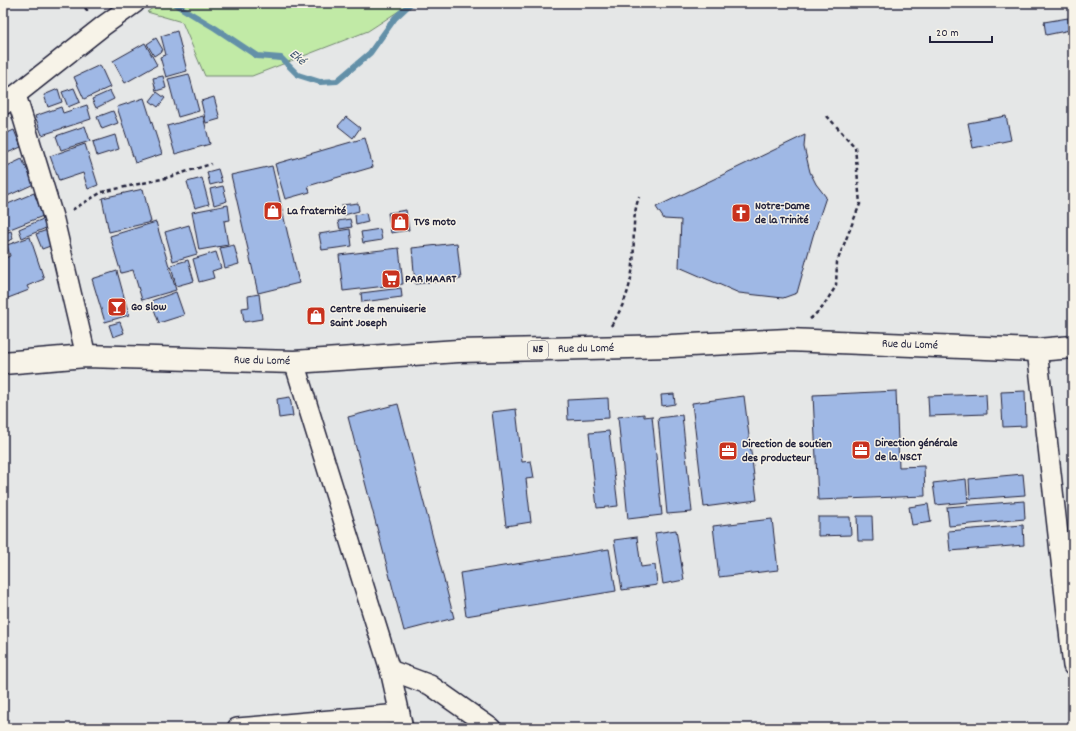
<svg xmlns="http://www.w3.org/2000/svg" width="1076" height="731" viewBox="0 0 1076 731" font-family="Dekko,sans-serif">
<style>
.green{fill:#c1eaa6;stroke:#728670}
.lines{fill:none;stroke-linecap:round;stroke-linejoin:round}
.stream{stroke:#6490a8;stroke-width:6}
.building{fill:#9fb8e5;stroke:#22223b}
.street-casing{stroke:#22223b;stroke-width:22}
.primary-casing{stroke:#22223b;stroke-width:25}
.path{stroke:#22223b;stroke-width:2.5;stroke-dasharray:4 3;stroke-linecap:butt}
.street{stroke:#f7f3e8;stroke-width:19}
.primary{stroke:#f7f3e8;stroke-width:22}
.labels{text-anchor:middle;dominant-baseline:central;stroke-width:3;stroke-linejoin:round;paint-order:stroke}
.shield{fill:#f7f3e8;stroke:#62616f;stroke-width:1}
.shield-label{font-size:11px;font-weight:bold;fill:#22223b}
.poi-label{font-size:12px;font-weight:bold;fill:#22223b;stroke:#f7f3e8;text-anchor:start}
.street-label{font-size:12px;fill:#22223b;stroke:#f7f3e8}
.water-label{font-size:13px;font-style:italic;fill:#435972;stroke:#f7f3e8}
</style>
<rect width="100%" height="100%" fill="#e5e7e7"/>
<filter id="ink" filterUnits="userSpaceOnUse"><feTurbulence type="fractalNoise" baseFrequency=".025" numOctaves="2"/><feDisplacementMap in="SourceGraphic" scale="8" xChannelSelector="R" yChannelSelector="G"/><feConvolveMatrix kernelMatrix="1 2 1 2 8 2 1 2 1" color-interpolation-filters="sRGB"/></filter>
<g filter="url(#ink)">
<polygon class="green" points="160,3 411,3 368,31 252,76 205,76 182,22 147,12"/>
<g class="lines">
<polyline class="stream" points="173,3 215,28 257,56 281,58 298,75 320,82 337,81 370,53 395,18 411,3"/>
</g>
<g class="building">
<polygon points="1068,18 1070,30 1046,35 1044,22"/>
<polygon points="177,31 187,71 166,77 160,57 166,55 161,36"/>
<polygon points="156,38 163,50 154,56 147,44"/>
<polygon points="145,43 157,65 125,83 113,61"/>
<polygon points="100,65 110,87 84,99 74,77"/>
<polygon points="189,74 199,111 178,117 168,79"/>
<polygon points="163,76 166,88 156,91 153,78"/>
<polygon points="74,88 80,102 68,107 62,92"/>
<polygon points="58,89 62,102 48,107 44,95"/>
<polygon points="110,91 114,99 96,108 92,99"/>
<polygon points="157,92 165,98 158,107 150,101"/>
<polygon points="214,97 220,119 206,123 201,101"/>
<polygon points="1070,97 1073,97 1073,112"/>
<polygon points="144,98 162,154 135,163 117,107"/>
<polygon points="87,105 91,119 42,135 35,116 61,107 63,113"/>
<polygon points="113,111 118,123 102,129 97,117"/>
<polygon points="203,116 210,144 175,154 167,126"/>
<polygon points="1006,116 1011,140 973,148 968,123"/>
<polygon points="346,117 360,128 353,138 338,126"/>
<polygon points="85,126 90,141 61,150 56,136"/>
<polygon points="14,130 21,147 5,154 3,151 3,135"/>
<polygon points="115,135 119,149 97,156 93,142"/>
<polygon points="805,135 804,147 810,172 816,184 826,197 813,236 797,293 783,298 739,293 679,267 681,220 664,219 656,207"/>
<polygon points="365,138 373,167 308,186 310,192 285,199 275,164"/>
<polygon points="85,144 98,185 88,189 83,173 59,181 50,156"/>
<polygon points="22,159 34,184 3,198 3,168"/>
<polygon points="272,166 299,283 258,293 231,175"/>
<polygon points="218,169 222,182 210,185 207,172"/>
<polygon points="202,178 209,204 195,208 187,182"/>
<polygon points="223,186 227,201 214,205 210,189"/>
<polygon points="143,189 151,222 109,232 102,198"/>
<polygon points="34,193 43,216 5,231 3,226 3,206"/>
<polygon points="358,203 359,211 344,215 342,205"/>
<polygon points="228,205 230,220 224,221 228,245 199,250 192,212"/>
<polygon points="406,210 409,230 391,233 388,213"/>
<polygon points="366,213 368,222 356,225 355,215"/>
<polygon points="43,219 46,228 22,238 19,229"/>
<polygon points="350,219 352,227 340,229 338,221"/>
<polygon points="156,222 176,290 142,300 133,270 121,273 110,236"/>
<polygon points="189,225 197,254 173,261 165,232"/>
<polygon points="3,229 5,233 11,231 13,239 3,243"/>
<polygon points="350,229 352,246 322,250 319,234"/>
<polygon points="380,229 382,240 363,243 361,232"/>
<polygon points="47,230 53,245 42,249 36,234"/>
<polygon points="30,237 44,279 27,286 29,290 3,300 3,259 10,256 7,245"/>
<polygon points="457,243 461,279 415,284 412,248"/>
<polygon points="234,245 239,264 225,268 220,248"/>
<polygon points="399,248 403,284 343,291 339,255"/>
<polygon points="216,252 221,268 212,271 214,278 199,282 193,259"/>
<polygon points="188,260 194,281 176,286 171,265"/>
<polygon points="117,271 129,315 105,322 92,279"/>
<polygon points="401,288 402,297 362,302 361,293"/>
<polygon points="176,292 184,315 159,323 151,301"/>
<polygon points="259,294 262,319 244,322 242,308 249,307 248,296"/>
<polygon points="120,322 124,333 113,337 109,325"/>
<polygon points="896,391 899,467 924,466 925,496 818,500 813,395"/>
<polygon points="1025,391 1026,426 1003,427 1001,392"/>
<polygon points="674,394 675,404 662,406 661,395"/>
<polygon points="986,394 987,414 929,416 928,396"/>
<polygon points="744,396 757,500 704,507 692,403"/>
<polygon points="290,397 293,416 279,418 277,399"/>
<polygon points="608,398 609,418 568,420 567,400"/>
<polygon points="398,404 454,618 404,631 348,417"/>
<polygon points="516,409 522,462 531,461 534,478 526,479 531,522 506,526 492,412"/>
<polygon points="644,414 644,417 652,416 662,515 628,519 618,417"/>
<polygon points="682,415 692,512 667,514 658,418"/>
<polygon points="609,431 618,506 597,508 589,433"/>
<polygon points="1023,474 1025,495 970,499 969,479"/>
<polygon points="966,479 968,502 936,505 933,483"/>
<polygon points="1024,501 1025,519 949,526 947,507"/>
<polygon points="928,504 931,522 912,525 909,507"/>
<polygon points="857,516 872,516 873,541 858,541"/>
<polygon points="818,517 850,517 851,535 818,536"/>
<polygon points="772,519 778,570 719,577 713,526"/>
<polygon points="1023,525 1024,545 950,551 948,531"/>
<polygon points="676,530 684,580 663,584 655,533"/>
<polygon points="637,537 641,567 655,565 657,585 622,590 614,540"/>
<polygon points="609,549 616,591 466,616 460,573"/>
</g>
<g class="lines">
<defs>
<g id="street">
<polyline points="16,95 54,220 86,356"/>
<polyline points="3,105 103,26 135,3"/>
<polyline points="1037,350 1073,666"/>
<polyline points="294,362 390,670 403,728"/>
<polyline points="390,670 430,685 491,728"/>
<polyline points="237,728 400,714"/>
</g>
<polyline id="primary" points="3,363 86,356 294,362 458,351 671,346 788,340 1037,350 1073,347"/>
</defs>
<use href="#street" class="street-casing"/>
<use href="#primary" class="primary-casing"/>
<g class="path">
<polyline points="80,3 89,12"/>
<polyline points="72,210 102,192 166,178 211,164"/>
<polyline points="810,319 822,308 836,286 837,262 860,204 855,147 827,116"/>
<path d="M611,326C624,305 630,290 633,265C635,243 631,219 639,197"/>
</g>
<use href="#street" class="street"/>
<use href="#primary" class="primary"/>
</g>
</g>
<defs>
<symbol id="shop-square" viewBox="-11 -11 22 22"><rect x="-9" y="-9" width="18" height="18" rx="4" fill="#c8321e" stroke="#f7f3e8"/><path d="M-5-2.5h2.3a2.7 3.5 0 0 1 5.4 0H5L5.5 6h-11ZM-1.5-2.5h3a1.5 2.3 0 0 0-3 0Z" fill="#fff"/></symbol>
<symbol id="church-square" viewBox="-11 -11 22 22"><rect x="-9" y="-9" width="18" height="18" rx="4" fill="#c8321e" stroke="#f7f3e8"/><path d="M-1.2-6h2.4v3.5h3.3v2.4h-3.3V6h-2.4V-.1h-3.3v-2.4h3.3Z" fill="#fff"/></symbol>
<symbol id="supermarket-square" viewBox="-11 -11 22 22"><rect x="-9" y="-9" width="18" height="18" rx="4" fill="#c8321e" stroke="#f7f3e8"/><path d="M-6-5.5h2.5l.6 2H6L4.5 2H-2.5L-4.4-4H-6ZM-1.5 3.2a1.3 1.3 0 1 0 .1 0ZM3 3.2a1.3 1.3 0 1 0 .1 0Z" fill="#fff"/></symbol>
<symbol id="bar-square" viewBox="-11 -11 22 22"><rect x="-9" y="-9" width="18" height="18" rx="4" fill="#c8321e" stroke="#f7f3e8"/><path d="M-6-5H6L.8 .8V4.5H3.5V6h-7V4.5H-.8V.8Z" fill="#fff"/></symbol>
<symbol id="office-square" viewBox="-11 -11 22 22"><rect x="-9" y="-9" width="18" height="18" rx="4" fill="#c8321e" stroke="#f7f3e8"/><path d="M-6-3h4V-5.5h4V-3h4V5H-6ZM-1-4.5V-3h2v-1.5ZM-6 0V1H6V0Z" fill="#fff"/></symbol>
</defs>
<g fill-rule="evenodd">
<use href="#shop-square" x="262" y="200" width="22" height="22"/>
<use href="#church-square" x="730" y="202" width="22" height="22"/>
<use href="#shop-square" x="389" y="211" width="22" height="22"/>
<use href="#supermarket-square" x="380" y="268" width="22" height="22"/>
<use href="#bar-square" x="106" y="296" width="22" height="22"/>
<use href="#shop-square" x="305" y="305" width="22" height="22"/>
<use href="#office-square" x="850" y="439" width="22" height="22"/>
<use href="#office-square" x="717" y="440" width="22" height="22"/>
</g>
<g class="labels">
<rect class="shield" x="528" y="341" width="20" height="18" rx="3"/>
<g class="shield-label">
<text x="538" y="350">N5</text>
</g>
<g class="poi-label">
<text x="755" y="206">Notre-Dame<tspan x="755" dy="14">de la Trinité</tspan></text>
<text x="287" y="211">La fraternité</text>
<text x="414" y="222">TVS moto</text>
<text x="405" y="279">PAR MAART</text>
<text x="131" y="307">Go Slow</text>
<text x="330" y="309">Centre de menuiserie<tspan x="330" dy="14">Saint Joseph</tspan></text>
<text x="875" y="443">Direction générale<tspan x="875" dy="14">de la NSCT</tspan></text>
<text x="742" y="444">Direction de soutien<tspan x="742" dy="14">des producteur</tspan></text>
</g>
<g class="street-label">
<text transform="translate(910 345) rotate(2)">Rue du Lomé</text>
<text transform="translate(586 349) rotate(-1)">Rue du Lomé</text>
<text transform="translate(262 361) rotate(1)">Rue du Lomé</text>
</g>
<g class="water-label">
<text transform="translate(297 58) rotate(39)">Eké</text>
</g>
</g>
<rect width="1076" height="731" fill="none" stroke="#f7f3e8" stroke-width="16"/>
<rect x="8" y="8" width="1060" height="715" fill="none" stroke="#22223b" stroke-width="1.5" filter="url(#ink)"/>
<path d="M930 36v6h62v-6" fill="none" stroke="#22223b" stroke-width="2"/>
<text x="936" y="36" font-size="12" fill="#22223b" stroke="#f7f3e8" stroke-width="3" paint-order="stroke">20 m</text>
</svg>
